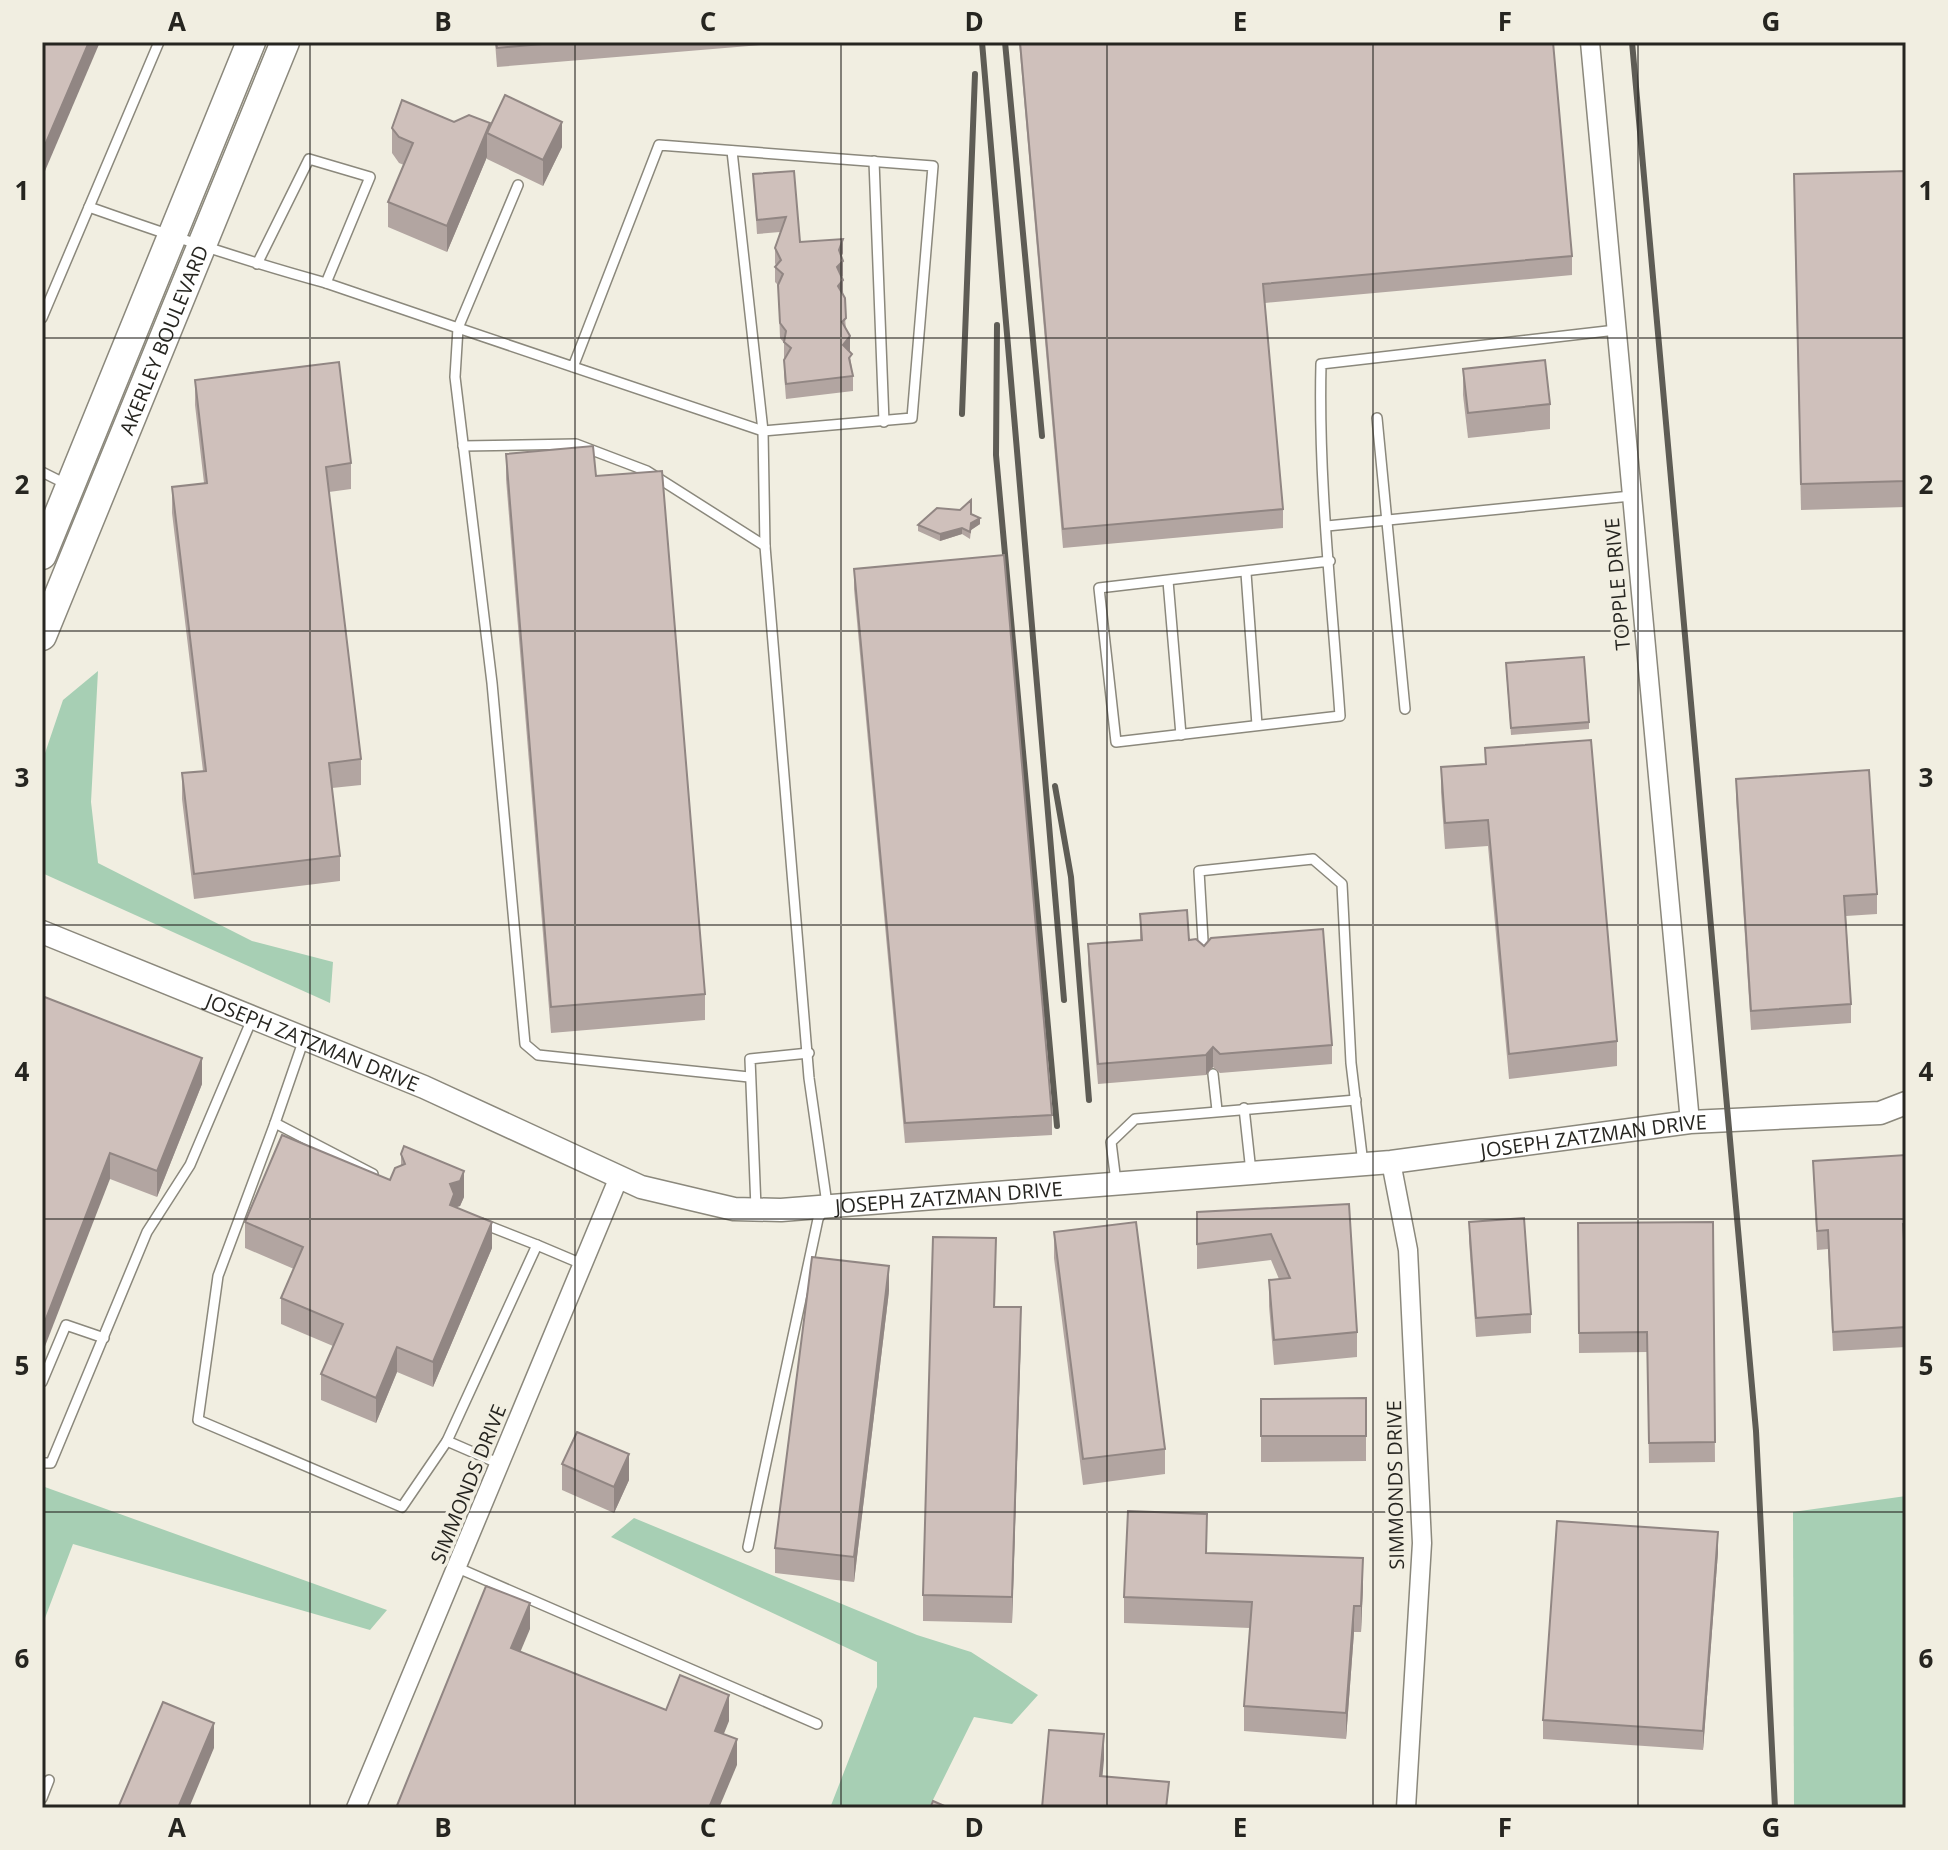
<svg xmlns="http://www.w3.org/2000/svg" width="1948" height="1850" viewBox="0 0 1948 1850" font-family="'Open Sans',sans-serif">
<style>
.green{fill:#a7cfb4}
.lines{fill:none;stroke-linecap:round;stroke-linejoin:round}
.service-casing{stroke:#8b887c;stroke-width:12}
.minor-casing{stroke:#8b887c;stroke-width:21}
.tertiary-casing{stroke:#8b887c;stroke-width:25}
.primary-casing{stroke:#8b887c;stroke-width:31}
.service{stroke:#fff;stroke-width:9}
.minor{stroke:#fff;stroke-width:18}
.tertiary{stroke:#fff;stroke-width:22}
.primary{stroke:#fff;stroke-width:28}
.rail{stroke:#5e5c55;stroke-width:6}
.wall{fill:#b2a5a1}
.shaded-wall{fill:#918683}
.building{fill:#cfc0bb;stroke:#918683;stroke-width:2}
.grid{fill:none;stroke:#262520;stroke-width:2;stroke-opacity:0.55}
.labels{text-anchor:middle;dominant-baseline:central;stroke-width:7;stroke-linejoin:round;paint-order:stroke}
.street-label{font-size:20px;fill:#262520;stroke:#f1eee1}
.neatline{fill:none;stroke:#262520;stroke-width:3}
.grid-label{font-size:26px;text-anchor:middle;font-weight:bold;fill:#262520}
</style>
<rect width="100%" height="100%" fill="#f1eee1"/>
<g class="green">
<polygon points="98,671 91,802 98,863 252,941 333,962 330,1003 42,873 42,762 63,700"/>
<polygon points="42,1486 387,1610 370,1630 73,1544 42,1626"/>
<polygon points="1906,1496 1906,1808 1794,1808 1793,1512"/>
<polygon points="634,1518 917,1635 971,1652 1038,1695 1012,1724 974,1717 929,1808 830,1808 877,1687 877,1662 611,1537"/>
</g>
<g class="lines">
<defs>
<g id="service">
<polyline points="732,151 763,431 765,546 809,1078 827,1204 818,1219 748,1547"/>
<polyline points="874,161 884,422"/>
<path d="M89,207C168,235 245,261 326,283L370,177L309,159L257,264"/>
<polyline points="326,283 458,328 518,185"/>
<polyline points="42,318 159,42"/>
<polyline points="573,367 659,145 933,166 912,418 763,431 458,328 455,377 492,683 525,1044 538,1055 749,1077"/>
<polyline points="1377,418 1405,709"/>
<polyline points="463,446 576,444 647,471 765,546"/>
<polyline points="42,472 68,485"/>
<polyline points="1327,526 1631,496"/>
<path d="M1330,561L1099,588L1116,742L1340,716C1332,599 1318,481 1321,364L1616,330"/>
<polyline points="1246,573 1257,725"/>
<polyline points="1168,581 1181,735"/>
<polyline points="1204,958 1199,871 1313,859 1342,884 1351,1063 1363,1164"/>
<polyline points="304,1039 275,1123 373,1174"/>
<polyline points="1213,1074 1217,1110"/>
<polyline points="1244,1108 1251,1172"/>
<polyline points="275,1123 218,1276 198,1420 402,1507 447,1441 500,1464"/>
<polyline points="1116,1182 1111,1142 1135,1119 1356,1100"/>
<polyline points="756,1208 750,1059 809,1053"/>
<polyline points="481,1223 537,1245"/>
<polyline points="42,1382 66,1325 104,1338"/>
<polyline points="447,1441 537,1245 582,1264"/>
<polyline points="42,1463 51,1463 147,1232 190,1165 252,1019"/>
<polyline points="458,1568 817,1724"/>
<polyline points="42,1798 49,1780"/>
</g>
<g id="minor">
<polyline points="1590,42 1690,1122"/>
<polyline points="1391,1162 1408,1250 1422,1543 1406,1808"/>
<polyline points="356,1808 619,1177"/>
</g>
<g id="tertiary">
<path id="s1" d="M42,932L424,1087L641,1187L734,1209L781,1210L1391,1162L1690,1122L1880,1113L1906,1103"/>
</g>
<g id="primary">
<polyline points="42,555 251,42"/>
<path id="s2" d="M42,636L285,42"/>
</g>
</defs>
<use href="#service" class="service-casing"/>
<use href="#minor" class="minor-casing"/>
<use href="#tertiary" class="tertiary-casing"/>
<use href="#primary" class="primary-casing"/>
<use href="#service" class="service"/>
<use href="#minor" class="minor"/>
<use href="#tertiary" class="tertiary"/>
<use href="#primary" class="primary"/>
<g class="rail">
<polyline points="982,42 1064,1000"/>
<polyline points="1005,42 1042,436"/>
<polyline points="1632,42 1756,1431 1775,1808"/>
<polyline points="997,325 996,455 1057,1126"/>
<polyline points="962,414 975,74"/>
<polyline points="1055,786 1071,877 1089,1100"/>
</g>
</g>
<g class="wall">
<polygon points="495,42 785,42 785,43 497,67"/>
<polygon points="1019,42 1553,42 1572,256 1572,275 1265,303 1283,509 1283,528 1063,548"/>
<polygon points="454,122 490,126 562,147 543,186 487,159 487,157 447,252 388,227 388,202 404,165 399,163 392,153 392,128"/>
<polygon points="794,171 800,242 843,253 841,257 843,276 842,277 846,330 853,376 853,391 786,399 784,374 784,343 780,338 778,285 775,282 775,267 776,266 775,263 775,248 780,232 757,234 753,174"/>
<polygon points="1906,171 1906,507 1801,510 1794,199"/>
<polygon points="1463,369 1550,404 1550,429 1468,438 1463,395"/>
<polygon points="195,380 351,463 351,489 329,492 361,759 361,785 332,788 340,856 340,881 194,899 182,799 182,773 203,771 172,513 172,487 204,483 195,405"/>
<polygon points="506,454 596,476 705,994 705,1020 551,1033 506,479"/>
<polygon points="971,514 980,524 971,530 970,539 962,534 940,541 918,531 918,525"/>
<polygon points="854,569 1052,1115 1052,1135 905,1143 854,589"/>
<polygon points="1506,669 1589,722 1589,729 1511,735"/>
<polygon points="1485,748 1617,1041 1617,1066 1509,1079 1488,846 1445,849 1441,792 1441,767 1485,764"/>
<polygon points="1736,779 1877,894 1877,914 1846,916 1851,1004 1851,1023 1751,1030 1736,798"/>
<polygon points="1140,914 1204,946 1332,1045 1332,1064 1220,1073 1213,1067 1206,1075 1098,1084 1088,964 1088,944 1140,940"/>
<polygon points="42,996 202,1084 157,1197 110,1179"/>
<polygon points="401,1154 464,1197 460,1206 456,1207 492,1248 433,1387 397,1372 376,1423 321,1400 321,1374 333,1346 281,1324 281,1298 294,1269 245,1248 245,1222 390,1180 401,1166"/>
<polygon points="1906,1155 1906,1243 1904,1243 1906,1272 1906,1347 1833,1351 1828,1249 1817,1250 1813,1161"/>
<polygon points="1349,1204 1357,1332 1357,1357 1274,1365 1269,1306 1269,1280 1279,1279 1271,1260 1197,1269 1197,1212"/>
<polygon points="1469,1222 1531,1314 1531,1333 1476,1337 1469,1241"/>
<polygon points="1713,1222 1715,1462 1649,1463 1647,1352 1579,1353 1578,1223"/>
<polygon points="1054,1232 1165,1449 1165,1474 1083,1485 1054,1258"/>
<polygon points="996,1264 995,1307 1021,1333 1012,1623 923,1621 923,1595"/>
<polygon points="889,1291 854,1582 775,1573 775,1548"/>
<polygon points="1366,1398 1366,1461 1261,1462 1261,1399"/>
<polygon points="562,1464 629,1480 614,1513 562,1490"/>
<polygon points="1718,1552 1703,1750 1543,1739 1543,1720"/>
<polygon points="1207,1553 1363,1584 1361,1632 1354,1632 1346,1739 1244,1731 1244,1706 1250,1628 1124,1623 1124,1597"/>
</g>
<g class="shaded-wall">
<polygon points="89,42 100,42 42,178 42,152"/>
<polygon points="562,122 562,147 543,186 543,160"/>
<polygon points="490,123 490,135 487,133 487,157 447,252 447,226"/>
<polygon points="843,239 843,253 839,264 839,250"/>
<polygon points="843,261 843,276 837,281 837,267"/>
<polygon points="843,280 843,295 838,286"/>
<polygon points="850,336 850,351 843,360 843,345"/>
<polygon points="980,518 980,524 971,530 971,523"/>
<polygon points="962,528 962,534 940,541 940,534"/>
<polygon points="1213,1047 1213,1067 1206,1075 1206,1055"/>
<polygon points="202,1058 202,1084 157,1197 157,1171"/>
<polygon points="110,1153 110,1179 42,1354 42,1329"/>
<polygon points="464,1171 464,1197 460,1206 454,1208 450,1230 450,1184"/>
<polygon points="492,1222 492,1248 433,1387 433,1362"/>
<polygon points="889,1266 889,1291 854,1582 854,1557"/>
<polygon points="1021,1307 1021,1333 1012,1623 1012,1597"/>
<polygon points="397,1347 397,1372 376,1423 376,1398"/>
<polygon points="629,1454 629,1480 614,1513 614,1487"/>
<polygon points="1718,1532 1718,1552 1703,1750 1703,1731"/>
<polygon points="1363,1558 1363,1584 1361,1632 1361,1606"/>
<polygon points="530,1603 530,1629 511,1674 511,1648"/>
<polygon points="1354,1606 1354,1632 1346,1739 1346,1713"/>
<polygon points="729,1695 729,1721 715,1756 715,1731"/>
<polygon points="214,1723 214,1748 189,1808 178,1808"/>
<polygon points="1104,1734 1104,1760 1100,1802 1100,1776"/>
<polygon points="737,1739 737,1765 719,1808 709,1808"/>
</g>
<g class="building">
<polygon points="42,42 89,42 42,152"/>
<polygon points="496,42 565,42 497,48"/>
<polygon points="1020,42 1553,42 1572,256 1263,284 1283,509 1063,529"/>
<polygon points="505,95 562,122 543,160 487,133"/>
<polygon points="402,100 454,122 469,115 490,123 447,226 388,202 413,143 399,137 392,128"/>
<polygon points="794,171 800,242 843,239 839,250 843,261 837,267 843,280 838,286 845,298 846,318 842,322 850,336 843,345 852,354 849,358 853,376 786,384 784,360 791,348 784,342 786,331 780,323 778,285 783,274 775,267 781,260 775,248 786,217 757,220 753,174"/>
<polygon points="1906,171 1906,481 1801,484 1794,174"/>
<polygon points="1545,360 1550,404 1468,413 1463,369"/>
<polygon points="339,362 351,463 326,467 361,759 329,763 340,856 194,874 182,773 206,771 172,487 207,483 195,380"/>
<polygon points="593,446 596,476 662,471 705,994 551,1007 506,454"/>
<polygon points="971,500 971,514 980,518 971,523 970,532 962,528 940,534 918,525 937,508 960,510"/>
<polygon points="1004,555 1052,1115 905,1123 854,569"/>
<polygon points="1584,657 1589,722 1511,728 1506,663"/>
<polygon points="1591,740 1617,1041 1509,1054 1488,820 1445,823 1441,767 1486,764 1485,748"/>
<polygon points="1869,770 1877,894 1844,896 1851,1004 1751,1011 1736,779"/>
<polygon points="1187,910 1189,940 1196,939 1204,946 1211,938 1323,929 1332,1045 1220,1054 1213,1047 1206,1055 1098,1064 1088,944 1142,940 1140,914"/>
<polygon points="42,996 202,1058 157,1171 110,1153 42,1329"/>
<polygon points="282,1135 390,1180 395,1168 405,1164 401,1154 404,1146 464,1171 460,1181 450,1184 454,1194 450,1205 492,1222 433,1362 397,1347 376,1398 321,1374 343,1324 281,1298 303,1247 245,1222"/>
<polygon points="1906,1155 1906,1224 1903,1224 1906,1272 1906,1327 1833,1332 1828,1230 1817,1231 1813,1161"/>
<polygon points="1349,1204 1357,1332 1274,1340 1269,1280 1290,1278 1271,1234 1197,1244 1197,1212"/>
<polygon points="1524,1218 1531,1314 1476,1318 1469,1222"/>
<polygon points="1136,1222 1165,1449 1083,1459 1054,1232"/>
<polygon points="1713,1222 1715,1442 1649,1443 1647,1332 1579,1333 1578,1223"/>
<polygon points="933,1237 996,1238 994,1307 1021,1307 1012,1597 923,1595"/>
<polygon points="812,1257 889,1266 854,1557 775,1548"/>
<polygon points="1366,1398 1366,1436 1261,1436 1261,1399"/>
<polygon points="577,1432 629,1454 614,1487 562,1464"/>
<polygon points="1128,1511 1207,1514 1206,1553 1363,1558 1361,1606 1354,1606 1346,1713 1244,1706 1252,1602 1124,1597"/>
<polygon points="1557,1521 1718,1532 1703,1731 1543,1720"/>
<polygon points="486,1586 530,1603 511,1648 666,1710 680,1675 729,1695 715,1731 737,1739 709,1808 396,1808"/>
<polygon points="163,1702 214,1723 178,1808 118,1808"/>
<polygon points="1049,1730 1104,1734 1100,1776 1169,1782 1166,1808 1042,1808"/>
<polygon points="933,1801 949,1808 930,1808"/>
</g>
<path class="grid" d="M310,42V1808M575,42V1808M841,42V1808M1107,42V1808M1373,42V1808M1638,42V1808M42,338H1906M42,631H1906M42,925H1906M42,1219H1906M42,1512H1906"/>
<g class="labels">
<g class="street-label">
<text stroke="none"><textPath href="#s2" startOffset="320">AKERLEY BOULEVARD</textPath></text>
<text transform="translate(1617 584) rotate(-95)">TOPPLE DRIVE</text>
<text stroke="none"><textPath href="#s1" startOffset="292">JOSEPH ZATZMAN DRIVE</textPath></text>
<text stroke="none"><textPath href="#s1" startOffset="1610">JOSEPH ZATZMAN DRIVE</textPath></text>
<text stroke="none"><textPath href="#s1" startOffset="962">JOSEPH ZATZMAN DRIVE</textPath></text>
<text transform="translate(468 1484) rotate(-68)">SIMMONDS DRIVE</text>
<text transform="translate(1395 1485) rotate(-91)">SIMMONDS DRIVE</text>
</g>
</g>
<rect width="1948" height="1850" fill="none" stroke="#f1eee1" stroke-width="88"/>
<rect x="44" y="44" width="1860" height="1762" class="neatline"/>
<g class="grid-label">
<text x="177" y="31">A</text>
<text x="443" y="31">B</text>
<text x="708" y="31">C</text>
<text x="974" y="31">D</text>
<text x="1240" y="31">E</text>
<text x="1505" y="31">F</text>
<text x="1771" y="31">G</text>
<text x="22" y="200">1</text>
<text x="1926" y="200">1</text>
<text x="22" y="494">2</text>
<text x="1926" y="494">2</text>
<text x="22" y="787">3</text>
<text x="1926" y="787">3</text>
<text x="22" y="1081">4</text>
<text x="1926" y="1081">4</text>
<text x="22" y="1375">5</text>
<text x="1926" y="1375">5</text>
<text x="22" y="1668">6</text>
<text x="1926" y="1668">6</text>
<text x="177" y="1837">A</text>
<text x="443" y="1837">B</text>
<text x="708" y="1837">C</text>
<text x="974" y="1837">D</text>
<text x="1240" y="1837">E</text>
<text x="1505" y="1837">F</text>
<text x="1771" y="1837">G</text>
</g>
</svg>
